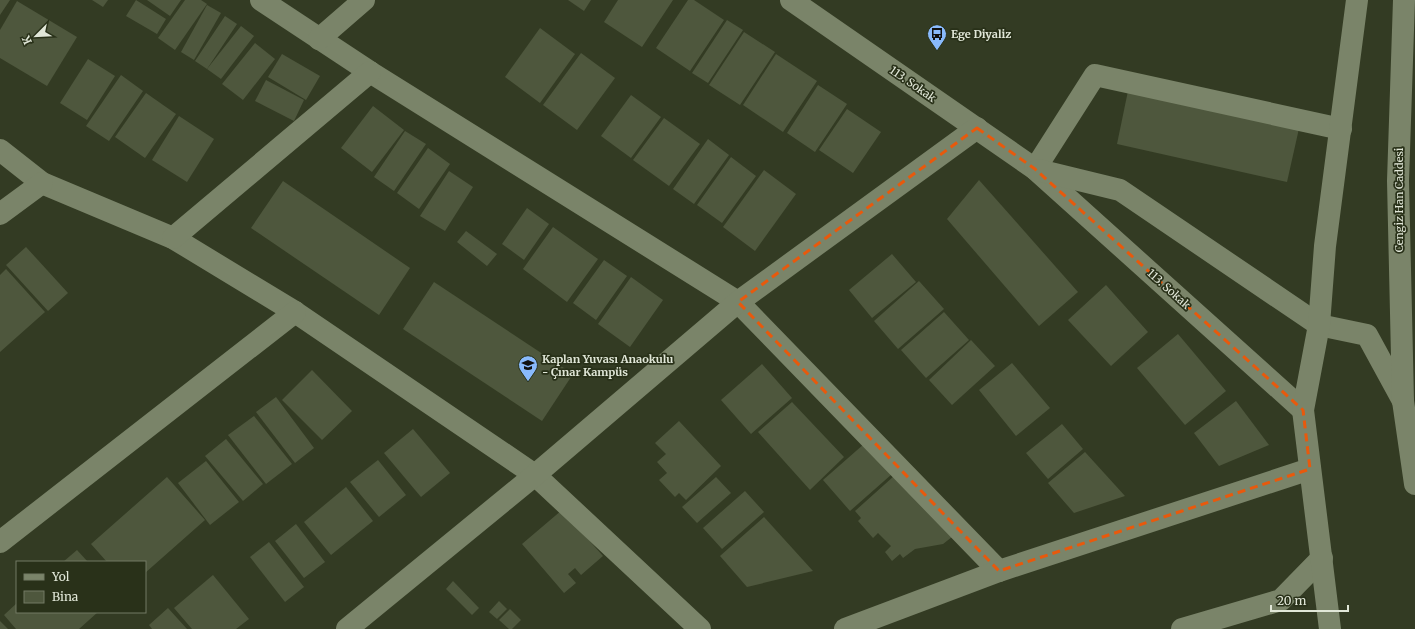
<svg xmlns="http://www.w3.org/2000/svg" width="1415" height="629" viewBox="0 0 1415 629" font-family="Merriweather,serif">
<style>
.building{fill:#4e573d}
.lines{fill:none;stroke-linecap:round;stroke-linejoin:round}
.street{stroke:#7a8469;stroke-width:22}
.secondary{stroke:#7a8469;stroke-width:22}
.marked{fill:none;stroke:#e8590c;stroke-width:3;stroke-dasharray:8 5;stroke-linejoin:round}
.labels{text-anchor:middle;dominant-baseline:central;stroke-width:3.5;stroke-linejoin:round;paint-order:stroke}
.poi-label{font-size:11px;font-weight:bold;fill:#e1e7d8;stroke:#293119;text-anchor:start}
.street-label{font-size:11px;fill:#e1e7d8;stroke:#293119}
</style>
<rect width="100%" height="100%" fill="#333b23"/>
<g class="building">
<polygon points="0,0 10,0 0,15"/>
<polygon points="92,0 108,0 103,7"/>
<polygon points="136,0 166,19 157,34 126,16"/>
<polygon points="147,0 181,0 170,16"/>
<polygon points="185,0 201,0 207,4 175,50 158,38"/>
<polygon points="568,0 591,0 584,11"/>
<polygon points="618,0 673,0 642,47 604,22"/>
<polygon points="688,0 694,0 724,20 690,71 656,48"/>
<polygon points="17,1 77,37 47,86 0,58 0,30"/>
<polygon points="207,5 221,13 194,60 181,52"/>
<polygon points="225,16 237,24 207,69 195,61"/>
<polygon points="727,20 743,30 708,83 692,73"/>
<polygon points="241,26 254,36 221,79 207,69"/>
<polygon points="540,28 575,54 540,103 505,77"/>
<polygon points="744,32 775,52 740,105 709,85"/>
<polygon points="255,43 275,59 243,100 222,84"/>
<polygon points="581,53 615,78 577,130 543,105"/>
<polygon points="282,54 320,76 306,100 268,77"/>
<polygon points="776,54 817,81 783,132 743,105"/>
<polygon points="88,59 115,76 87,120 60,103"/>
<polygon points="121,75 143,91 109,141 86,126"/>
<polygon points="266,80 304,100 294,121 255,101"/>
<polygon points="818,85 847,104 815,152 787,133"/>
<polygon points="1129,86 1300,124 1287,182 1117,144"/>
<polygon points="146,93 176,114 145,158 115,137"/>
<polygon points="631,95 661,117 631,158 601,136"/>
<polygon points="373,106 404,130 372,172 341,148"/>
<polygon points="847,109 881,132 853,173 819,150"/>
<polygon points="179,116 214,139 187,182 152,160"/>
<polygon points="664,118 700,144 669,186 633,160"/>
<polygon points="405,131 426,144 394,191 374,177"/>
<polygon points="708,139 729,155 694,204 673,189"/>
<polygon points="428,148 450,164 419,209 397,193"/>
<polygon points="731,157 756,176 722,223 697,205"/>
<polygon points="764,170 796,194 755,251 723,227"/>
<polygon points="449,171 473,187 445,231 420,216"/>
<polygon points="979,180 1078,292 1039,326 947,219"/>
<polygon points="283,181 410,268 379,315 251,228"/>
<polygon points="527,208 549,224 524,260 502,244"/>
<polygon points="553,227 598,259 567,302 523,269"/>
<polygon points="466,231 497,254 487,266 457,242"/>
<polygon points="26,247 68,293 48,311 6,265"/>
<polygon points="892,254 916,282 872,318 849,290"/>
<polygon points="604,260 627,276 596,320 573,303"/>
<polygon points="6,269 45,312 0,352 0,275"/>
<polygon points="631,277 663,300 630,347 598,324"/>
<polygon points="919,281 944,309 898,349 874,321"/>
<polygon points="434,282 573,374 542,421 403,329"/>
<polygon points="1106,285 1148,332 1111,366 1068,320"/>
<polygon points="944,312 969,340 926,378 901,350"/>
<polygon points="1178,334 1226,391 1185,425 1137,368"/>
<polygon points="971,340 995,366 952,405 929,380"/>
<polygon points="1012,363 1050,408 1016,436 979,390"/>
<polygon points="762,364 792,398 751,434 721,400"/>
<polygon points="312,370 352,411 322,440 282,400"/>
<polygon points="276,397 314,448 295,463 256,412"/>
<polygon points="1236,401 1269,445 1219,466 1194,433"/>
<polygon points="792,402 844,457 810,490 758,432"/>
<polygon points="254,416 292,464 266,484 228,435"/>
<polygon points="679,421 721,466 686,500 679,493 675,497 659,480 667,473 657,462 666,454 655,443"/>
<polygon points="1062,424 1083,449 1048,479 1026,453"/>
<polygon points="413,429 450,473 421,497 384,453"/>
<polygon points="226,439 263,484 243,501 205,456"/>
<polygon points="864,444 892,474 850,511 823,480"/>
<polygon points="1085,452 1125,496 1074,513 1048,483"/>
<polygon points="378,460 406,495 379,517 350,482"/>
<polygon points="206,461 239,502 210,525 178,483"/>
<polygon points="894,476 952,537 943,544 915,549 903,558 900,554 892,561 885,552 891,546 878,533 873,538 858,521 861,518 855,511"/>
<polygon points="167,477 205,520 145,573 145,562 107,562 91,544"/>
<polygon points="716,477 731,493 697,523 682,507"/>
<polygon points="346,487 373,521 331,555 304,522"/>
<polygon points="745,491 764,512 722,549 703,528"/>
<polygon points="562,510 603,556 581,575 575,568 568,574 576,583 564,593 522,544"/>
<polygon points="764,517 813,571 747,587 720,556"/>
<polygon points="296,524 325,562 304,578 275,541"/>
<polygon points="269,542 304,587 285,602 250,557"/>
<polygon points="77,550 88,562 63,562"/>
<polygon points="213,575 249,619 236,629 192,629 174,608"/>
<polygon points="453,581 479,608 472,615 446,589"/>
<polygon points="499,601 507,609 497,619 489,612"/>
<polygon points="17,603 17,612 98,612 79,629 16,629 4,615"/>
<polygon points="168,608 187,629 152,629 149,625"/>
<polygon points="510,609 521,620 512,629 509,629 499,620"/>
<polygon points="0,621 8,629 0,629"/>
</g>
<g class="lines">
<g class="street">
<polyline points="261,0 370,72 738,302 999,571 1310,469"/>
<polyline points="791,0 1035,169 1303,410"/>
<polyline points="319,39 364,0"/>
<polyline points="0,150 42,183 173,238 295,312 535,475 700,629"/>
<polyline points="1035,169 1095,75 1341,129"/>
<polyline points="1038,170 1120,190 1319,325 1367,335 1403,401"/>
<polyline points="0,214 42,183"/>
<polyline points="173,238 370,72"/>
<polyline points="0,542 295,312"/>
<polyline points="347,629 535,475 738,302 977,128"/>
<polyline points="845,629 999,571"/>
<polyline points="1182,629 1281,600 1322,558"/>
</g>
<g class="secondary">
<polyline points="1404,0 1398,181 1403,401 1415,484"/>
<polyline points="1330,629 1303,410 1319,325 1325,246 1357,0"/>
</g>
</g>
<path class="marked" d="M977,128L1035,169L1303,410L1310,469L999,571L738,302Z"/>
<defs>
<symbol id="bus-pin" viewBox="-11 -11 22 30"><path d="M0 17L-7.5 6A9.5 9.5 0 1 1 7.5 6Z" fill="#89bafc" stroke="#293119"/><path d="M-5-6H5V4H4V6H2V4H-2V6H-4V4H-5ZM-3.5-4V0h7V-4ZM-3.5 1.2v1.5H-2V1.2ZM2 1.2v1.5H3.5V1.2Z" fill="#111"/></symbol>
<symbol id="school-pin" viewBox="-11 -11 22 30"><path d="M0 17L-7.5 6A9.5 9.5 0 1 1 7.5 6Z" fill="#89bafc" stroke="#293119"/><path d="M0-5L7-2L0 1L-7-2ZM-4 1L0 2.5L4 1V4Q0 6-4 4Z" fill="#111"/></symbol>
</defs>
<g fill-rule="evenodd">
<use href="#bus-pin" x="926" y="23" width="22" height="30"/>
<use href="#school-pin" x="517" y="354" width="22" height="30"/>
</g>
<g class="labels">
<g class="poi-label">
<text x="951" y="34">Ege Diyaliz</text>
<text x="542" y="359">Kaplan Yuvası Anaokulu<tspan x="542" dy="13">- Çınar Kampüs</tspan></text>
</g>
<g class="street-label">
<text transform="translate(913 84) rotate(35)">113. Sokak</text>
<text transform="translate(1399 200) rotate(-90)">Cengiz Han Caddesi</text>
<text transform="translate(1169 289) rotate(42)">113. Sokak</text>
</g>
</g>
<rect x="16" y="561" width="130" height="52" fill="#293119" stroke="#737a65"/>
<rect x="24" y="574" width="20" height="6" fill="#7a8469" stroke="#737a65"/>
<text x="52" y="581" font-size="12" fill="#e1e7d8">Yol</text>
<rect x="24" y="591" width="20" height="12" fill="#4e573d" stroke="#737a65"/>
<text x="52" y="601" font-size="12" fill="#e1e7d8">Bina</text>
<g transform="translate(36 36) rotate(246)" stroke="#293119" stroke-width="3" paint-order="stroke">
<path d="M0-3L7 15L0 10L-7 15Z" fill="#e1e7d8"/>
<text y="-6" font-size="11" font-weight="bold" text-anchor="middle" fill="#e1e7d8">K</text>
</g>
<path d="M1271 605v6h77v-6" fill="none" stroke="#e1e7d8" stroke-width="2"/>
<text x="1277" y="605" font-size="12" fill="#e1e7d8" stroke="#293119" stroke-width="3" paint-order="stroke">20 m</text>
</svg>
